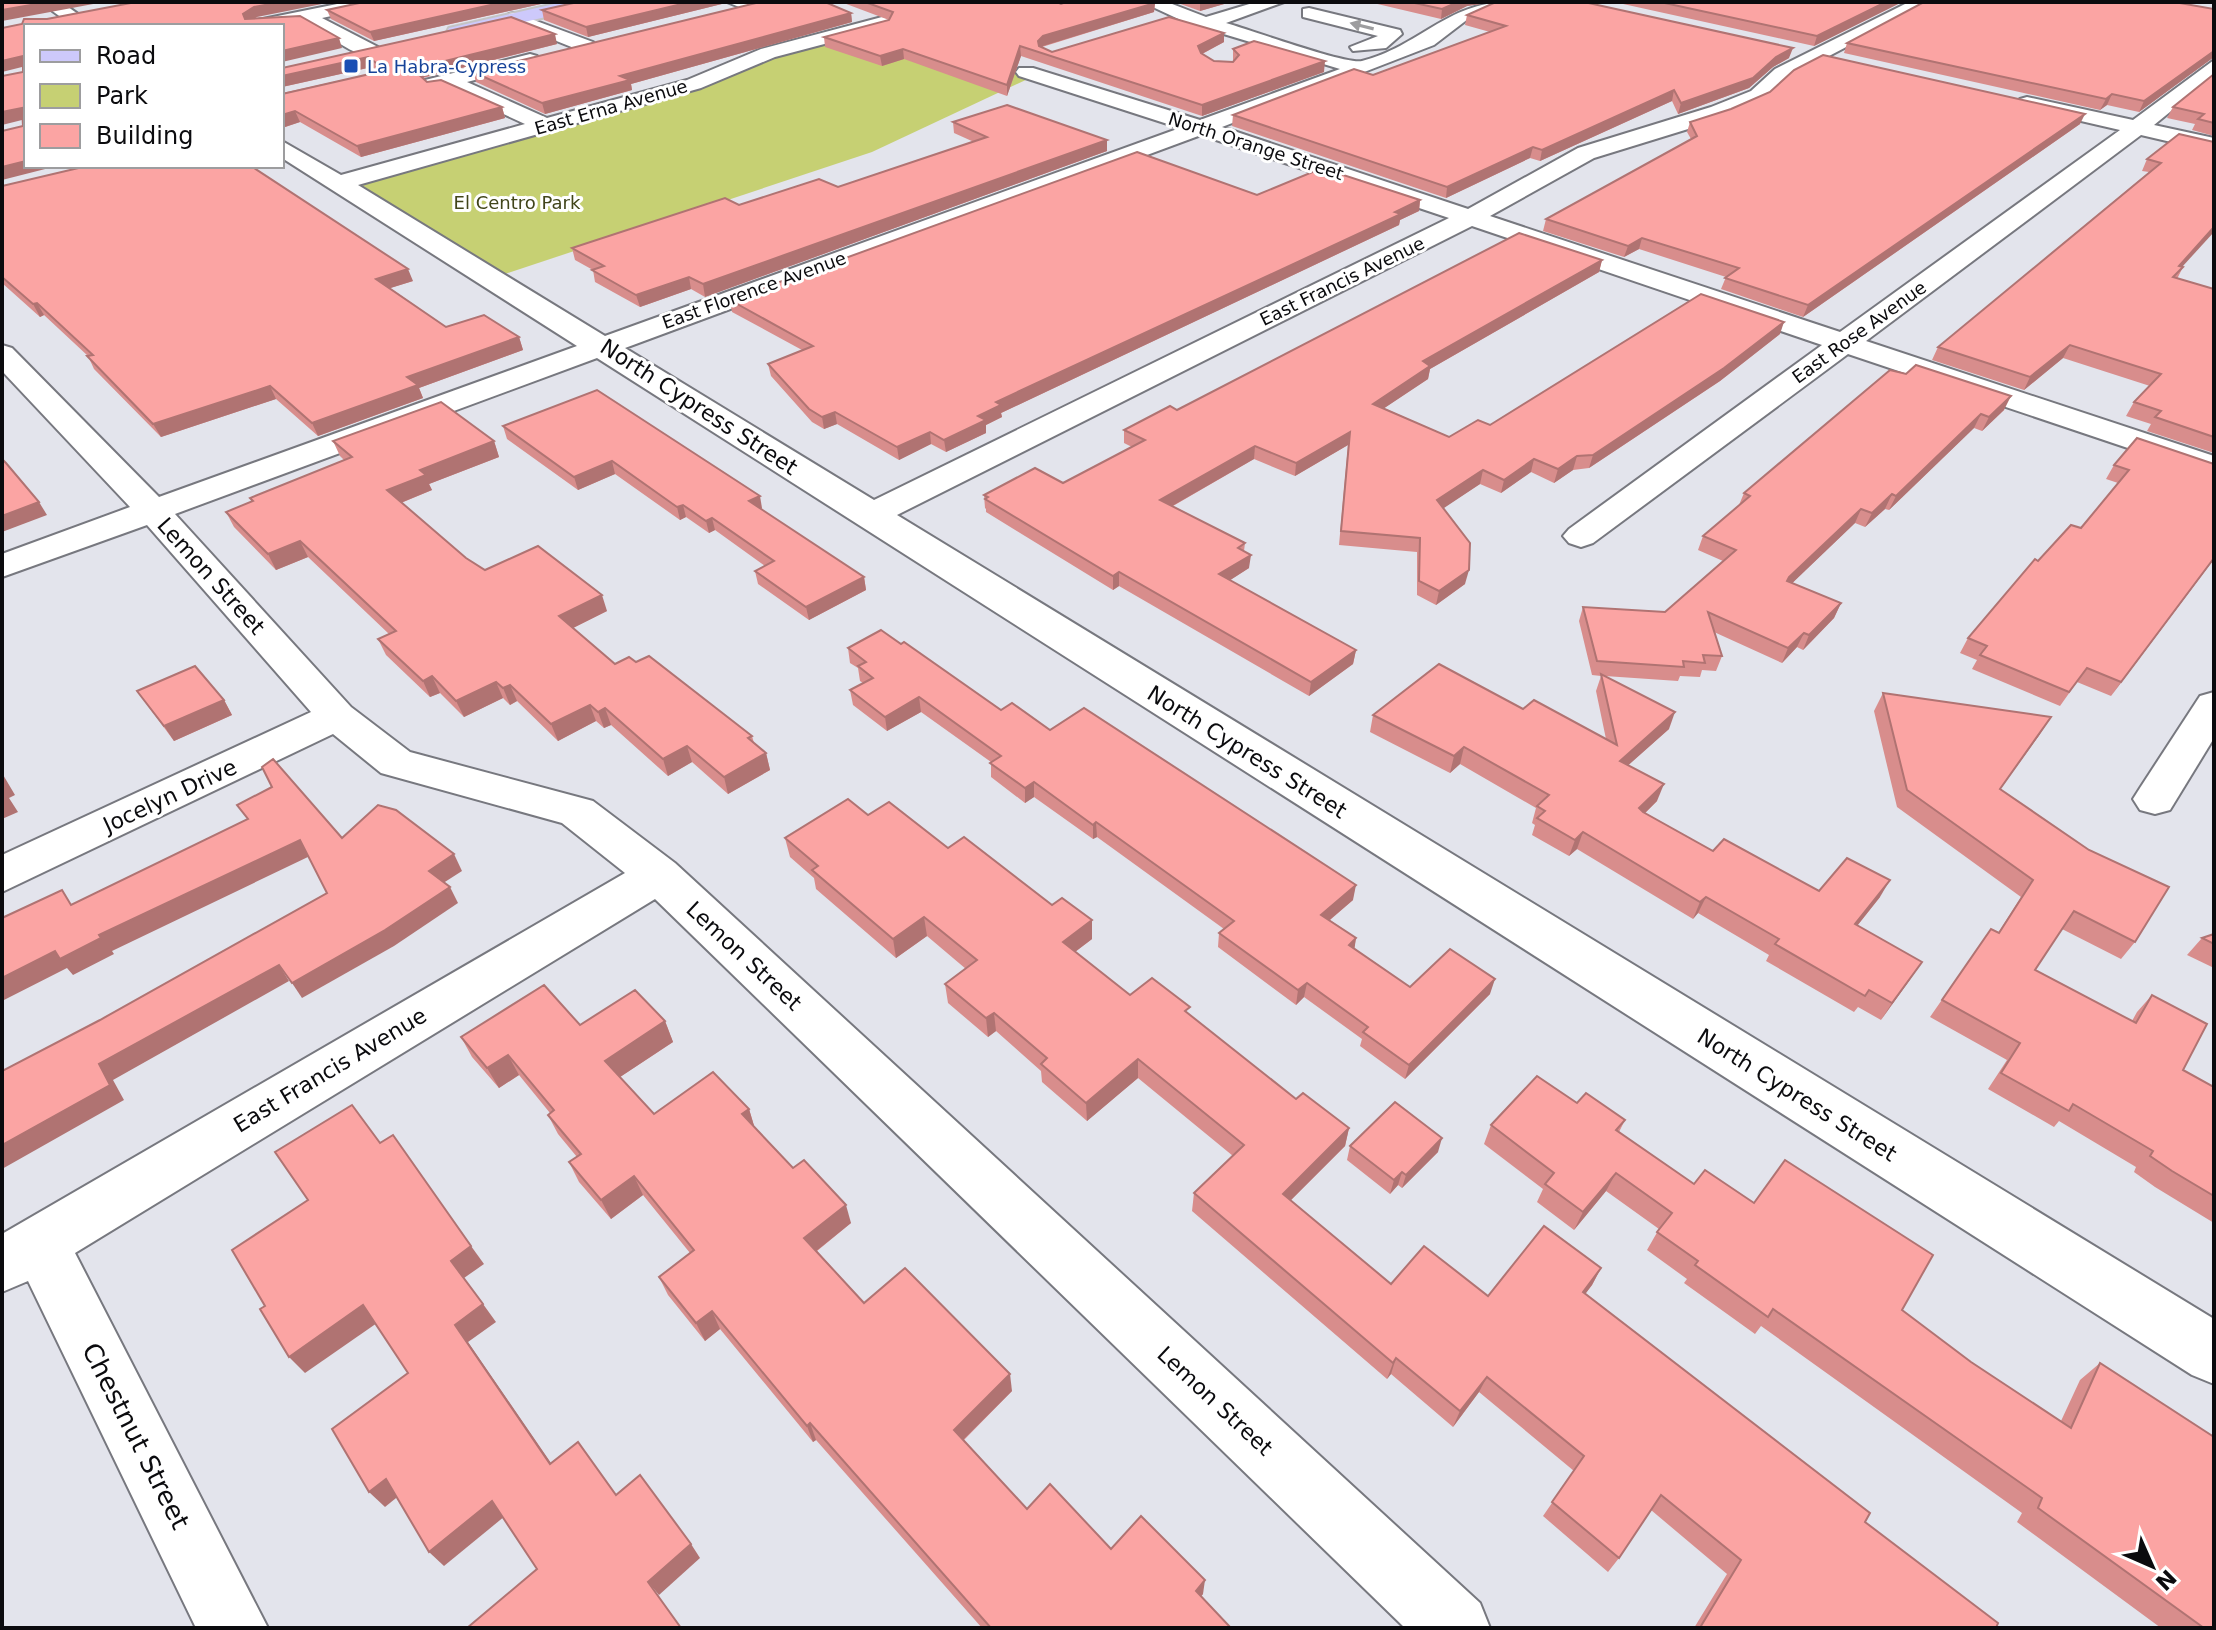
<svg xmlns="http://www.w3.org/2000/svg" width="2216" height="1630" viewBox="0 0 2216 1630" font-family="'DejaVu Sans',sans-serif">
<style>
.green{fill:#c6d073}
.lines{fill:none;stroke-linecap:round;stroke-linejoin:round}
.minor-casing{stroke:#77787f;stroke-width:4}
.major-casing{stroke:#c4c4c5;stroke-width:4}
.minor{fill:#fff;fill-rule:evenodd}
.major{fill:#cdc9fb;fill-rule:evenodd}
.wall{fill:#d88d8c}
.shaded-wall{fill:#b07372}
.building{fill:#fba4a3;stroke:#b07372;stroke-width:2}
.oneway{fill:#9d9d9f}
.transit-dot{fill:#1a4fb4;stroke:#fff;stroke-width:3}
.labels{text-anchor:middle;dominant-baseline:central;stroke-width:6;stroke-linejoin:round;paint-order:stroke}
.far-transit-label{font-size:18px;fill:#164399;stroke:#fff;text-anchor:start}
.far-street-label{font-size:18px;fill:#0b0b0e;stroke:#fff}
.far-park-label{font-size:18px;fill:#41451a;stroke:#fff}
.street-label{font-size:22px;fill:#0b0b0e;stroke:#fff}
.near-street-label{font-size:26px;fill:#0b0b0e;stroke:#fff}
</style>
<rect width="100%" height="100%" fill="#e3e4ec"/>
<polygon class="green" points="883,27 1030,78 872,152 496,277 356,181"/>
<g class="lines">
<defs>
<g id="minor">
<polygon points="40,2 61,2 95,26 73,26"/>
<path d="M347,2H382L379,6L322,18L378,47L381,51L378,55C353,61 327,30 304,23C297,21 260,26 249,26L258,20Z"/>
<polygon points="727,2 755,2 758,6 749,11"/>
<path d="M1142,2H1167L1206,17L1256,2H1284L1226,23C1248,29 1347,65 1362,61C1418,47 1448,2 1508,2L1468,19L1434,45L1222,127L1468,209L1578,148L1711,107L1751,91L1775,69L1909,2H1932L1789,77L1765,99L1727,117L1594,158L1490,216L1840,332L2120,130L2020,107L2016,103L2020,99L2027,97L2133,120L2214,60V76L2154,125L2214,138V152L2141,135L1866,341L2214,456V477L1848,354L1593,543L1581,547L1569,543L1563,536L1569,529L1822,345L1472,226L897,515L2214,1319V1384L2192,1375L597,358L175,514L351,707L410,752L593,801L675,863L1480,1603L1490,1628H1405L655,899L75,1253L268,1628H196L28,1281L2,1292V1234L625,873L562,823L381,773L333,734L2,892V855L311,712L147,525L2,577V554L130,507L2,371V345L12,348L159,497L577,346L282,158V141L341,175L525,124L445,87L425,88L422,84L425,80L530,54L537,56L540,60L537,64L467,82L547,118L687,80L761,49L882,17L889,19V27L775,57L701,88L358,185L605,336L1180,128L1019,76L1016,72L1019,68H1033L1200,120L1340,69L1187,23ZM1201,135L1449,218L874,500L625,348Z"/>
<polygon points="1309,8 1400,30 1402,34 1386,48 1353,51 1350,47 1378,36 1303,17 1303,9"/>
<polygon points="515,13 593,42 596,46 586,52 579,50 509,22 509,14"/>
<polygon points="2214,692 2214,738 2170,810 2155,814 2140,810 2133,799 2140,788 2200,696"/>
</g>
<polygon id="major" points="563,2 596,2 593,6 456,38 447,32 449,28"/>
</defs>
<use href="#minor" class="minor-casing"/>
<use href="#major" class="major-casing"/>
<use href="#minor" class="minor"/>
<use href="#major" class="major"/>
</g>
<g class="wall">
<polygon points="364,2 550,2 374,41 331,19 327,10"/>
<polygon points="578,2 730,2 588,37 544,20 542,10"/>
<polygon points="841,2 1057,2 1061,4 1155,3 1154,12 1042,47 1052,52 1224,33 1224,42 1202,54 1214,61 1233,62 1233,49 1324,72 1202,116 1021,56 1007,96 904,59 882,66 825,47 824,37 889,20"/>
<polygon points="1175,2 1231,2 1200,11"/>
<polygon points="1369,2 1494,2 1467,6 1441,19"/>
<polygon points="1614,2 1902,2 1814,46"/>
<polygon points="1924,2 2214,2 2214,4 2179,3 2214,9 2214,57 2139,112 2107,105 2100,110 1844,53 1847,43"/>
<polygon points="851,13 852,22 631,84 632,90 545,114 476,82 473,72"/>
<polygon points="1467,15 1789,58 1773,67 1749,88 1678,114 1672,101 1540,161 1530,158 1446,198 1232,126 1233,115 1373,75 1490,32 1465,25"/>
<polygon points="511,17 557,44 423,78 427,82 502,107 505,118 361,157 300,122 282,128 282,93 374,73 376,70 372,67 282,87 282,68"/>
<polygon points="2214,74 2214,136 2192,130 2195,124 2167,118 2173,107"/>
<polygon points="953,122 1107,151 705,297 691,289 640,307 595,282 593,270 575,260 572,248 739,205 838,187 974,142 954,133"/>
<polygon points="1690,122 2080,124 1803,317 1721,289 1726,277 1639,249 1624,257 1543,231 1546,219 1691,139 1687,132"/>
<polygon points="2214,142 2182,267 2183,267 2177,279 2214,289 2214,453 2147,431 2151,424 2126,416 2134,402 2150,386 2063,358 2024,390 1932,360 1938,347 2149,172 2142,171 2147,159"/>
<polygon points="2,186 413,281 390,288 446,327 519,337 523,350 419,388 423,398 318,436 276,399 161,437 94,369 88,356 44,315 40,317 2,283"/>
<polygon points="1257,195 1420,200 1419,211 1400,220 1399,225 1001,413 1002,417 986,425 986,433 946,452 931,444 899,460 837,424 824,429 812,422 771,376 768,364 802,350 732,312 730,300"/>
<polygon points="1602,260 1599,272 1430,369 1428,379 1384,408 1449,437 1780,334 1720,381 1589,468 1573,470 1554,483 1531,472 1501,493 1480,484 1443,508 1465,584 1436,605 1417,595 1417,552 1339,545 1348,445 1295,476 1254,459 1173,506 1245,543 1244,551 1249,568 1230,580 1356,650 1353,664 1309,696 1119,586 1113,590 986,512 986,509 985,508 984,495 1063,483 1132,447 1124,443 1124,430 1177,410"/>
<polygon points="1890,370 2004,410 1982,431 1974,428 1889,510 1885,509 1865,527 1855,523 1792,583 1841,603 1834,618 1803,650 1797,647 1782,663 1714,632 1722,656 1716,671 1702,670 1700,677 1680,676 1678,681 1605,676 1669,729 1628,765 1657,801 1645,813 1713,851 1819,891 1880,897 1857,926 1911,978 1881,1020 1858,1007 1854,1012 1766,961 1769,955 1698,913 1693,919 1577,849 1569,856 1532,835 1535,825 1532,823 1536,808 1460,764 1450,773 1370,732 1373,715 1606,739 1596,691 1601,676 1592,675 1579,621 1583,607 1665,612 1723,561 1698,550 1703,536 1739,505 1744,493"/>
<polygon points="503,426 762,508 761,509 864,577 866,590 809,620 758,584 755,571 765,566 715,530 709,533 686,517 680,520 615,474 578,490 507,439"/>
<polygon points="333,441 494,441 499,457 429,484 432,490 401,503 466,558 485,570 607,611 573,628 615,664 636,662 752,736 754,743 766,753 770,770 728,794 692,762 668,776 611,725 604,728 596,721 558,741 517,701 510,705 503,698 464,717 440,693 430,697 386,655 378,639 389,634 308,557 276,570 234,527 226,512 252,502 250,498 344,460 340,456"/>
<polygon points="2214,464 2214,559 2111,696 2077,682 2060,706 1972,669 1977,660 1960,653 1968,638 2038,561 2081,528 2118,483 2106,479 2114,465"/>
<polygon points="848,648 1050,730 1353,900 1330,920 1356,938 1354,948 1410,987 1490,994 1405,1079 1360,1046 1362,1039 1304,997 1296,1005 1218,947 1219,933 1224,929 1097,837 1093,839 1034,797 1025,803 991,777 991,762 921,712 887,731 853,705 850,690 863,683 860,681 858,668 850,663"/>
<polygon points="137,691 224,700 232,715 174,741"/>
<polygon points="1883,693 2040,734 2000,789 2135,942 2121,959 2062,929 2035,970 2132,1021 2137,1012 2152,995 2183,1070 2214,1087 2214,1223 2155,1187 2134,1172 2136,1167 2059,1121 2054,1127 1988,1089 2007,1060 1930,1017 1991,929 1998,933 2021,897 1897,807 1874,711"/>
<polygon points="868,815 948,848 1092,939 1075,952 1130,995 1190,1015 1296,1099 1349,1128 1345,1146 1290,1201 1391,1284 1488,1296 1601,1268 1592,1285 1585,1294 1996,1628 1694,1628 1727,1574 1651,1510 1619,1558 1608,1572 1543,1516 1574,1471 1479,1392 1453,1427 1391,1374 1387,1379 1192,1211 1194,1193 1233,1156 1138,1078 1087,1121 1042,1082 1041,1071 996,1031 988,1037 948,1003 945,984 966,969 927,936 896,958 816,889 814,878 790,857 785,838"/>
<polygon points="2214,934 2214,968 2187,955 2202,938"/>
<polygon points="665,1021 673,1042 620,1077 654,1114 749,1109 755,1129 793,1168 851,1223 817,1251 864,1303 1012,1391 964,1440 1027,1509 1203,1594 1201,1596 1231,1628 982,1628 816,1440 813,1442 720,1329 705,1341 668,1295 659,1277 690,1253 643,1195 611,1219 579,1182 569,1162 577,1157 558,1134 548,1115 550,1113 519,1075 499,1088 472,1057 461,1037 580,1025"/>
<polygon points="1577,1103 1625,1120 1619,1132 1694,1184 1902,1310 1971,1362 2061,1421 2080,1380 2100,1363 2214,1628 2161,1628 2017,1522 2022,1513 1761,1326 1755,1334 1684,1283 1687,1279 1647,1250 1659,1229 1606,1191 1574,1230 1537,1202 1543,1189 1484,1144 1491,1125"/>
<polygon points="1350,1146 1438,1152 1402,1188 1398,1185 1390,1194 1347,1160"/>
</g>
<g class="shaded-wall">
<polygon points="48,2 104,2 2,21 2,10"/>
<polygon points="281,2 332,2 257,17 247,24 243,14 254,7"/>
<polygon points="504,2 550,2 374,41 370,32"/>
<polygon points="690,2 730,2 588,37 586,27"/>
<polygon points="1200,2 1231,2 1200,11"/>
<polygon points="1458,2 1494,2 1467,6 1441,19 1442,9"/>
<polygon points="1886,2 1902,2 1814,46 1817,36"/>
<polygon points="1155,3 1154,12 1043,46 1039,51 1038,41 1043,36"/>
<polygon points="851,13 852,22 631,84 632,90 545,114 542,103 620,76"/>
<polygon points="1224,33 1224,42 1198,56 1198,46"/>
<polygon points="555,34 557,44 424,77 420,82 416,72 421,67"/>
<polygon points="339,38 342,48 282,62 282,51"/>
<polygon points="1020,46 1021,56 1007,96 1007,85"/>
<polygon points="1793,48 1789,58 1773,67 1749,88 1678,114 1681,103"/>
<polygon points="903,49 904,59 882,66 880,56"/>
<polygon points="2214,51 2214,57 2139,112 2144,101"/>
<polygon points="23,56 26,66 2,72 2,61"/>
<polygon points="368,57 372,67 282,87 282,76"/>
<polygon points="1325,61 1324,72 1202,116 1202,105"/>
<polygon points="1674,90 1672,101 1540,161 1542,150"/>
<polygon points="2112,94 2107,105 2100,110 2106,99"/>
<polygon points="502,107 505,118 361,157 357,146"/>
<polygon points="22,108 26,119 2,125 2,112"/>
<polygon points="295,111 300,122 282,128 282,115"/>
<polygon points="2085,114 2080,124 1803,317 1808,305"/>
<polygon points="1107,140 1107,151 705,297 703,284"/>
<polygon points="1533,147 1530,158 1446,198 1447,187"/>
<polygon points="26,161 26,166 57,166 2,180 2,167"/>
<polygon points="1420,200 1419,211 1400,220 1399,225 1001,413 1002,417 986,425 986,433 946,452 944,440 996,402"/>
<polygon points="2214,227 2214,232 2172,278 2179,266"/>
<polygon points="1642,238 1639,249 1624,257 1628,246"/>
<polygon points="1602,260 1599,272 1430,369 1428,379 1371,417 1373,404 1423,361"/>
<polygon points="408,269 413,281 381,291 376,279"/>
<polygon points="689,277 691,289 640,307 636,295"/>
<polygon points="37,303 44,315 40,317 33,304"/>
<polygon points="1784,322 1780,334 1720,381 1589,468 1593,455"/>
<polygon points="519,337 523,350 419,388 423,398 318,436 312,423 407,377"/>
<polygon points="2070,345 2063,358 2024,390 2030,377"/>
<polygon points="270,386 276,399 161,437 153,424"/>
<polygon points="2011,396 2004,410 1982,431 1989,417"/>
<polygon points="835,412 837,424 824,429 822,417"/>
<polygon points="1981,414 1974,428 1889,510 1896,496"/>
<polygon points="930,432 931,444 899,460 897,447"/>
<polygon points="1350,432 1348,445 1295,476 1296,463"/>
<polygon points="494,441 499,457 429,484 432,490 393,506 387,490 420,470"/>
<polygon points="1255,446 1254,459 1160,513 1160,500"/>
<polygon points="1577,456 1573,470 1554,483 1558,469"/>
<polygon points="1534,459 1531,472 1501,493 1504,480"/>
<polygon points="612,461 615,474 578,490 574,477"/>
<polygon points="1483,470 1480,484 1435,514 1437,500"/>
<polygon points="1892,494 1885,509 1865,527 1872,513"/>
<polygon points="760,496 762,508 751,514 749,501"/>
<polygon points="39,502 47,515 2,532 2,516"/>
<polygon points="683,505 686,517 680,520 677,507"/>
<polygon points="1861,509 1855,523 1783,592 1789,577"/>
<polygon points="712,518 715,530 709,533 706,521"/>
<polygon points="300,541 308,557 276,570 268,554"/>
<polygon points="1251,555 1249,568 1218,588 1219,574"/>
<polygon points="2214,558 2214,559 2111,696 2121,682"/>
<polygon points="1469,570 1465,584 1436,605 1439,591"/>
<polygon points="1119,572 1119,586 1113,590 1113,576"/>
<polygon points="864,577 866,590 809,620 806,607"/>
<polygon points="602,595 607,611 565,632 559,616"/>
<polygon points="1841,603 1834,618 1803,650 1809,635"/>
<polygon points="1804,633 1797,647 1782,663 1788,648"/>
<polygon points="1356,650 1353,664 1309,696 1311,682"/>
<polygon points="432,676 440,693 430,697 423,681"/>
<polygon points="496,682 503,698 464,717 456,701"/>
<polygon points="510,685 517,701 510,705 503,688"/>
<polygon points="919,697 921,712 887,731 885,717"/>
<polygon points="224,700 232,715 174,741 164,726"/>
<polygon points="590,705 596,721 558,741 551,724"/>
<polygon points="605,708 611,725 604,728 598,712"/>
<polygon points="1675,712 1669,729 1614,778 1620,761"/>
<polygon points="2051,717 2040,734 1988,806 2000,789"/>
<polygon points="687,746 692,762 668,776 663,759"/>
<polygon points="1464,747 1460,764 1450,773 1454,756"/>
<polygon points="766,753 770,770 728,794 724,777"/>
<polygon points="2,773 15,795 9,798 18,812 2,819"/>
<polygon points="1034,782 1034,797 1025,803 1025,788"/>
<polygon points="1664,784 1657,801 1633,825 1639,808"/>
<polygon points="1096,822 1097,837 1093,839 1093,825"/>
<polygon points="1583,832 1577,849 1569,856 1575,840"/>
<polygon points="300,840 310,856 112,951 114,954 73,975 67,968 2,1001 2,978 55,951 99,935"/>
<polygon points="454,854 462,871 437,887 429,871"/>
<polygon points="1890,880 1880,897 1845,941 1855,924"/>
<polygon points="1356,885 1353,900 1319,929 1321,915"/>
<polygon points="450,887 458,903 394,946 302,998 292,983"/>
<polygon points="1706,897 1698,913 1693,919 1700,902"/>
<polygon points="924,917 927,936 896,958 893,939"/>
<polygon points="1092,920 1092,939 1063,961 1063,942"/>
<polygon points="1356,938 1354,952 1349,945"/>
<polygon points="1922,962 1911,978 1881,1020 1892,1003"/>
<polygon points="279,965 289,981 113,1080 124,1100 2,1169 2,1145 99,1064"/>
<polygon points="1495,979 1490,994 1405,1079 1409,1065"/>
<polygon points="1307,983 1304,997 1296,1005 1298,990"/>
<polygon points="994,1013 996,1031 988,1037 986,1018"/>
<polygon points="665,1021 673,1042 614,1081 605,1061"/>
<polygon points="508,1055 519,1075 499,1088 487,1068"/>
<polygon points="1138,1059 1138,1078 1087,1121 1086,1103"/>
<polygon points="749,1109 755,1129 742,1114"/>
<polygon points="1349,1128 1345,1146 1279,1212 1283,1194"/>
<polygon points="1442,1138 1438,1152 1402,1188 1406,1175"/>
<polygon points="1402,1172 1398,1185 1390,1194 1394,1180"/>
<polygon points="1616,1173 1606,1191 1574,1230 1583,1212"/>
<polygon points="634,1176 643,1195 611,1219 601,1200"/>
<polygon points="846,1205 851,1223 810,1256 804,1238"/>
<polygon points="471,1246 484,1264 464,1278 451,1261"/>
<polygon points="1601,1268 1592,1285 1574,1309 1583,1292"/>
<polygon points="483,1304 496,1322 468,1342 562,1479 550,1464 455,1325"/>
<polygon points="363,1305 377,1323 305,1373 289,1357"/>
<polygon points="712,1311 720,1329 705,1341 696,1323"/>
<polygon points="1396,1358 1391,1374 1387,1379 1393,1363"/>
<polygon points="1010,1374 1012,1391 957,1446 954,1430"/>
<polygon points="1487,1377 1479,1392 1453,1427 1460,1411"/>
<polygon points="810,1423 816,1440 813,1442 807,1426"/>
<polygon points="386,1479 401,1494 385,1507 369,1492"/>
<polygon points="492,1501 505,1516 444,1566 429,1552"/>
<polygon points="691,1544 700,1558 659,1595 648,1582"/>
<polygon points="1205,1580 1203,1594 1194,1605 1196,1591"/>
</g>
<g class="building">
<polygon points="2,2 48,2 2,10"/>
<polygon points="136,2 281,2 254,7 243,14 245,19 300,16 339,38 282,51 282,26 26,26 26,161 2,167 2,131 23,126 22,108 2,112 2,76 23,72 23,56 2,61 2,28 22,24 24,19 47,19"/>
<polygon points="364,2 504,2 370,32 327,10"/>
<polygon points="578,2 690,2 586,27 542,10"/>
<polygon points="760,2 825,2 851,13 620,76 630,80 542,103 473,72"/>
<polygon points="865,2 1057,2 1061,4 1066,2 1153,2 1155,3 1043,36 1038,41 1039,46 1052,52 1169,17 1224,33 1198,46 1201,53 1214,61 1233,62 1239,55 1233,49 1254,41 1325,61 1202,105 1020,46 1007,85 903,49 880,56 824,37 889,20 893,12"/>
<polygon points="1410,2 1458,2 1442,9"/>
<polygon points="1496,2 1584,2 1793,48 1776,57 1753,78 1681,103 1674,90 1542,150 1533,147 1447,187 1233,115 1354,69 1373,75 1506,26 1467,15"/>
<polygon points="1660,2 1886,2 1817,36"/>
<polygon points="1924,2 2174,2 2214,9 2214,51 2144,101 2112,94 2106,99 1847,43"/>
<polygon points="511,17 555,34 421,67 416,72 427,82 441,80 502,107 357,146 295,111 282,115 282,94 374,73 379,65 368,57 282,76 282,68"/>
<polygon points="1823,55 2085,114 1808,305 1725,278 1739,268 1642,238 1628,246 1546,219 1697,136 1690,122 1731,109 1770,92 1794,70"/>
<polygon points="2214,74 2214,123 2198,119 2204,114 2173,107"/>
<polygon points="1007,105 1107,140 703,284 689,277 636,295 592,270 604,266 572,248 725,198 739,205 819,179 838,187 987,137 953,122"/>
<polygon points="2179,134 2214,142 2214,227 2179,266 2183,267 2173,277 2214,289 2214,437 2155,417 2161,411 2134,402 2161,374 2070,345 2030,377 1938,347 2161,163 2147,159"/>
<polygon points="1137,152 1257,195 1322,168 1420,200 1395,212 1401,214 996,402 1001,405 978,416 986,420 944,440 930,432 897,447 835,412 822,417 809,409 768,364 813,346 730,300"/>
<polygon points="87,166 251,166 408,269 376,279 446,327 484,315 519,337 407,377 418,385 312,423 270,386 153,424 87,356 93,355 37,303 33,304 2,277 2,186"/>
<polygon points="1519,233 1602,260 1423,361 1430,366 1373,404 1449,437 1478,420 1490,425 1701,294 1784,322 1724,368 1593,455 1577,456 1558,469 1534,459 1504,480 1483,470 1437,500 1470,543 1469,570 1439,591 1419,581 1420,538 1341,531 1350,432 1296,463 1255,446 1160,500 1245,543 1238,548 1251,555 1219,574 1356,650 1311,682 1119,572 1113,576 985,499 988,497 984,495 1035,468 1063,483 1145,440 1124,430 1170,406 1177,410"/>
<polygon points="1916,365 2011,396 1989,417 1981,414 1896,496 1892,494 1872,513 1861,509 1789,577 1787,581 1841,603 1809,635 1804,633 1788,648 1708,612 1722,656 1703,655 1705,663 1683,661 1684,667 1597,661 1583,607 1665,612 1736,550 1703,536 1750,496 1744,493 1890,370 1906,374"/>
<polygon points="597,390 760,496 749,501 864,577 806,607 755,571 774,561 712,518 706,521 683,505 677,507 612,461 574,477 503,426"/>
<polygon points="441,402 494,441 420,470 426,475 387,490 466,558 485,570 538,546 602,595 559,616 615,664 629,657 636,662 649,656 752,736 748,738 766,753 724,777 687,746 663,759 605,708 598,712 590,705 551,724 510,685 503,688 496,682 456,701 432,676 423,681 378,639 396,631 300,541 268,554 226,512 253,501 250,498 352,457 333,441"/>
<polygon points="2137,438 2214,464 2214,558 2121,682 2087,668 2069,692 1980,655 1987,646 1968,638 2035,559 2038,561 2071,525 2081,528 2129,470 2114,465"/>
<polygon points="2,459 6,463 39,502 2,516"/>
<polygon points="881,630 901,644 904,642 1001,710 1012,703 1050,730 1084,708 1356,885 1321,915 1356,938 1349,945 1410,987 1450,949 1495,979 1409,1065 1363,1032 1368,1027 1307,983 1298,990 1219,933 1234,921 1096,822 1093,825 1034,782 1025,788 990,763 1001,756 919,697 885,717 850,690 873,678 858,666 866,662 848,648"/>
<polygon points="1439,664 1523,709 1534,700 1617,745 1601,674 1675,712 1620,761 1664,784 1639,808 1643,812 1713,851 1724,839 1819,891 1847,858 1890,880 1855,924 1922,962 1892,1003 1869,990 1865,996 1775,944 1779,939 1706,897 1700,902 1583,832 1575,840 1537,818 1545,811 1537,806 1549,795 1464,747 1454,756 1373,715"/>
<polygon points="195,666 224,700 164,726 137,691"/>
<polygon points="1883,693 2051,717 2000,789 2089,850 2169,887 2135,942 2074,911 2035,970 2136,1023 2152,995 2207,1024 2183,1070 2214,1087 2214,1196 2172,1171 2150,1156 2153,1151 2073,1104 2069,1111 2001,1073 2020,1043 1942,1000 1991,929 1999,933 2033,880 1907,790"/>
<polygon points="273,759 342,838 378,805 396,810 454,854 429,871 450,887 385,930 292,983 279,965 99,1064 110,1085 2,1145 2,1071 100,1020 327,893 300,840 99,935 101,938 60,959 55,951 2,978 2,918 62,890 71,905 248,819 237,805 272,787 262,767"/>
<polygon points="848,799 868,815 889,802 948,848 964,837 1052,905 1062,898 1092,920 1063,942 1130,995 1152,978 1190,1007 1185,1011 1296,1099 1303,1093 1349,1128 1283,1194 1391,1284 1424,1246 1488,1296 1544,1226 1601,1268 1583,1292 1870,1513 1865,1522 1998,1623 1996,1628 1704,1628 1701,1626 1741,1560 1661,1495 1619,1558 1552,1502 1584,1456 1487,1377 1460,1411 1396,1358 1393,1363 1194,1193 1244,1145 1138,1059 1086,1103 1041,1064 1047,1058 994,1013 986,1018 945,984 977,960 924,917 893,939 812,870 818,866 785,838"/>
<polygon points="2214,934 2214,944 2202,938"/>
<polygon points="544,985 580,1025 635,990 665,1021 605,1061 654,1114 713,1072 749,1109 742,1114 793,1168 804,1160 846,1205 804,1238 864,1303 905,1268 1010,1374 954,1430 1027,1509 1050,1484 1111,1549 1141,1516 1205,1580 1196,1591 1231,1628 991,1628 810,1423 807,1426 712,1311 696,1323 659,1277 694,1250 634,1176 601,1200 569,1162 581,1154 548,1115 554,1110 508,1055 487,1068 461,1037"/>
<polygon points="1537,1076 1577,1103 1586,1093 1625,1120 1616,1130 1694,1184 1705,1170 1754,1203 1785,1160 1933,1255 1902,1310 1971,1362 2071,1428 2100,1363 2214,1437 2214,1628 2204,1628 2038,1508 2042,1498 1773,1309 1768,1317 1695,1265 1698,1261 1657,1232 1672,1213 1616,1173 1583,1212 1545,1184 1554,1173 1491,1125"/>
<polygon points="1395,1102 1442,1138 1406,1175 1402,1172 1394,1180 1350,1146"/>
<polygon points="352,1105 380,1143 393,1135 471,1246 451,1261 483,1304 455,1325 550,1464 578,1442 616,1495 640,1475 691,1544 648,1582 681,1628 467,1628 537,1569 492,1501 429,1552 386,1479 369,1492 332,1429 408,1373 363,1305 289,1357 260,1309 265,1306 232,1250 308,1200 275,1152"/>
</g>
<defs><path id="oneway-solid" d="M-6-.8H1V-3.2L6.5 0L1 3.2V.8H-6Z" transform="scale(2)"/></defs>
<use class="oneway" href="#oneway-solid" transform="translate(1362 26) rotate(-166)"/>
<rect class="transit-dot" x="343" y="58" width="16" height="16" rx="4"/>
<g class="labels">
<g class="far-transit-label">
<text x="367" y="66">La Habra-Cypress</text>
</g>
<g class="far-street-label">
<text transform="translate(611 107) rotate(-16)">East Erna Avenue</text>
<text transform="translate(1256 146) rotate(18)">North Orange Street</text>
<text transform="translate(1342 281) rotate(-26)">East Francis Avenue</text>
<text transform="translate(754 290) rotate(-20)">East Florence Avenue</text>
<text transform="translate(1859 332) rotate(-36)">East Rose Avenue</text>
</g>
<g class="far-park-label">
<text x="517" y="202">El Centro Park</text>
</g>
<g class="street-label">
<text transform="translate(699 407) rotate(33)">North Cypress Street</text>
<text transform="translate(211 576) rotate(48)">Lemon Street</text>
<text transform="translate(1247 752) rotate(32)">North Cypress Street</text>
<text transform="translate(170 796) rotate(-25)">Jocelyn Drive</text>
<text transform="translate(744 956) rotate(43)">Lemon Street</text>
<text transform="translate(330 1070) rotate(-31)">East Francis Avenue</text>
<text transform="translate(1797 1095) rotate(32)">North Cypress Street</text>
<text transform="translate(1215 1401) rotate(43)">Lemon Street</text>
</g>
<g class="near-street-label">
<text transform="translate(136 1436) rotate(63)">Chestnut Street</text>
</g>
</g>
<rect width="2216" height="1630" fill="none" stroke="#0b0b0e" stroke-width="8"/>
<rect x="24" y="24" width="260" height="144" fill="#ffffff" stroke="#9d9d9f" stroke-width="2"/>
<rect x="40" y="50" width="40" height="12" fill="#cdc9fb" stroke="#9d9d9f" stroke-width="2"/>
<text x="96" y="64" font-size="24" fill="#0b0b0e">Road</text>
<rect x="40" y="84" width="40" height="24" fill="#c6d073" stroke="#9d9d9f" stroke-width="2"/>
<text x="96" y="104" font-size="24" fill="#0b0b0e">Park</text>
<rect x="40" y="124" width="40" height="24" fill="#fba4a3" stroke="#9d9d9f" stroke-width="2"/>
<text x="96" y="144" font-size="24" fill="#0b0b0e">Building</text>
<g transform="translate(2152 1566) rotate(135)" stroke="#ffffff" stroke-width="6" paint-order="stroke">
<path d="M0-6L14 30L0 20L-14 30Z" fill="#0b0b0e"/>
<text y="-12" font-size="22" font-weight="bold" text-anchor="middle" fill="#0b0b0e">N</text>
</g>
</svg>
